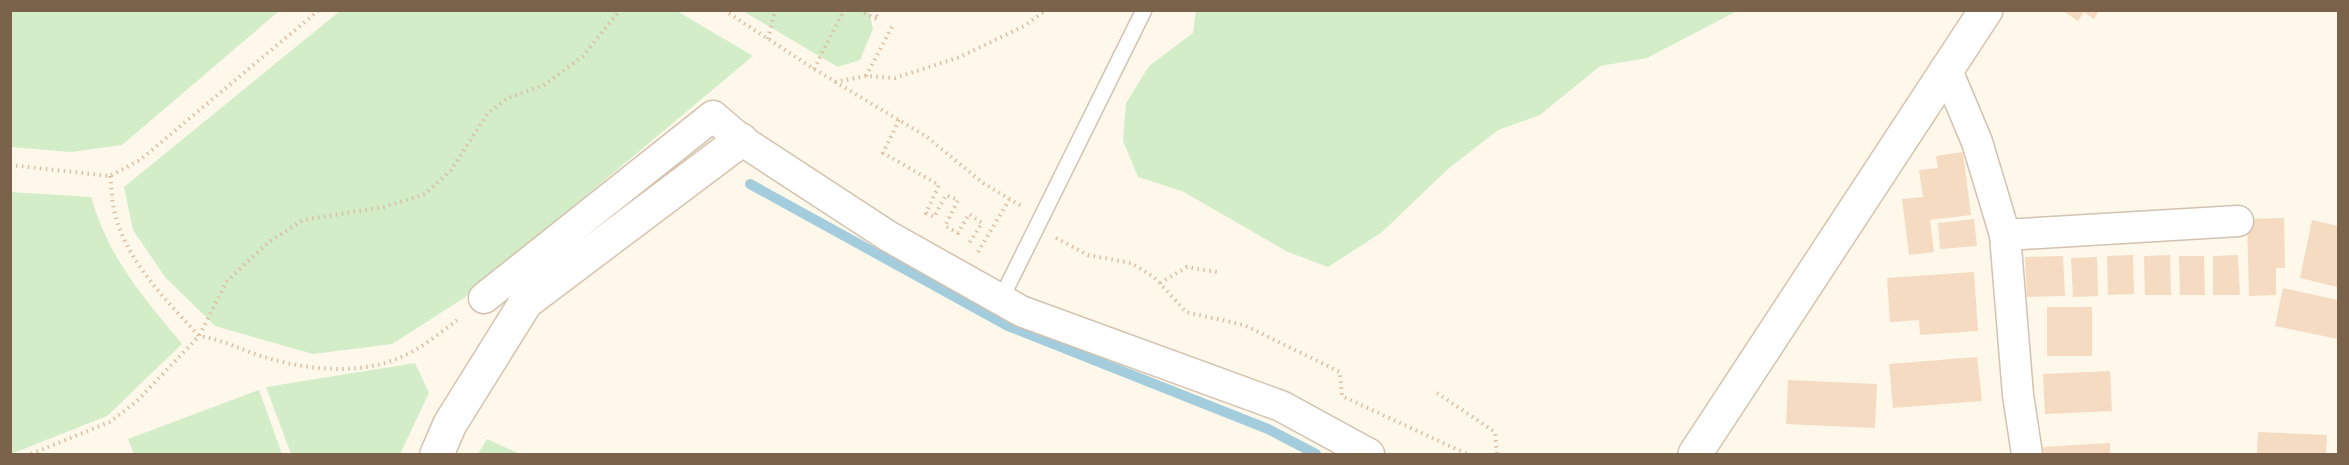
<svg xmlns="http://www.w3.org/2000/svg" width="2349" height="465" viewBox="0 0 2349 465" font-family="'DM Sans',sans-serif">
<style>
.green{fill:#d3edc8}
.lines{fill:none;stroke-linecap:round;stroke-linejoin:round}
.stream{stroke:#a3cddc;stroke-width:10}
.building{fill:#f5dbc1}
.lane-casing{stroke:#d2c2af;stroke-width:18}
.street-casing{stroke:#d2c2af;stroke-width:33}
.secondary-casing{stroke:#d5c3ad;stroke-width:36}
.path{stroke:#dbbfa3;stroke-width:4;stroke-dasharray:1.5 4.5;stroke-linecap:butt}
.lane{stroke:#fff;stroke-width:15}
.street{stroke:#fff;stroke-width:30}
.secondary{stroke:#fff;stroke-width:33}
</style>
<rect width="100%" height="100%" fill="#fef8eb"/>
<g class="green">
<polygon points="10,11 11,10 279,11 122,145 71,152 11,147"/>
<polygon points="340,11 677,11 753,56 464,298 392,344 313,354 215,326 165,277 133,230 124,187"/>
<polygon points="743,11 869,11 873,29 860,60 838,67"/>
<polygon points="1196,11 1197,10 1737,11 1647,58 1600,66 1540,115 1498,130 1448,169 1382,232 1328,267 1288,252 1182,191 1138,177 1123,141 1126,103 1149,66 1193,33"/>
<path d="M10,192L91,197C110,260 141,294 182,344L107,416L11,454Z"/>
<polygon points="415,363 429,393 400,454 291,454 266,387"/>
<polygon points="259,390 282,454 134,454 128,439"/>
<polygon points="487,439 520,454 478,454"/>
</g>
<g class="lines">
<polyline class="stream" points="750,184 1008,326 1268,429 1316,454"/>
</g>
<g class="building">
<polygon points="2062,10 2099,10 2094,19 2084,12 2078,21"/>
<polygon points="1963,152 1971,215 1930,220 1934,252 1909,255 1902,199 1923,197 1919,170 1938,168 1936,156"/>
<polygon points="2284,218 2285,268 2276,268 2276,295 2249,296 2247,219"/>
<polygon points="1974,219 1977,246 1940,249 1938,223"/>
<polygon points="2312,220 2338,226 2338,287 2300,278"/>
<polygon points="2133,255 2134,294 2108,295 2107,256"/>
<polygon points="2170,255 2171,295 2145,295 2144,256"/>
<polygon points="2238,255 2240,295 2213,295 2213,256"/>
<polygon points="2063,256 2065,296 2027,297 2025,257"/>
<polygon points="2179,256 2204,256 2205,295 2180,295"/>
<polygon points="2097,257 2098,296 2073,297 2071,258"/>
<polygon points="1974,272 1978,331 1920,335 1919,320 1890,322 1887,278"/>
<polygon points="2283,288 2338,300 2338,339 2275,326"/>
<rect x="2047" y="307" width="45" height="49"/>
<polygon points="1977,357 1982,401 1893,408 1889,364"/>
<polygon points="2110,371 2112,411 2045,414 2043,374"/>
<polygon points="1788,380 1877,384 1875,428 1786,424"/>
<polygon points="2258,432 2327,435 2326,454 2257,454"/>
<polygon points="2110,443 2110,454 2044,454 2043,447"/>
</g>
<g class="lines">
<defs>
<polyline id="lane" points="1001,299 1144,10"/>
<g id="street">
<polyline points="1946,68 1977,142 2005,235 2018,395 2027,454"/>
<polyline points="2005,235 2238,221"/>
<polyline points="484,298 713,116 741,140 888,236 1021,311 1281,406 1369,454"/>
</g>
<g id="secondary">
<polyline points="437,454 450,424 526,302 741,140"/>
<polyline points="1695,454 1986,10"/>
</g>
</defs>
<use href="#lane" class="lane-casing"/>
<use href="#street" class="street-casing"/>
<use href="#secondary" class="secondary-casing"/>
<g class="path">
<polyline points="724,10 814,69 927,137 983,183 1021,206"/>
<polyline points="859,10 880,21"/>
<polyline points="873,10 879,20"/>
<polyline points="768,39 775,10"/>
<polyline points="814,69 844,10"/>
<polyline points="866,76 893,25"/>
<polyline points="835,82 866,76 895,78 960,57 1024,26 1046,10"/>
<polyline points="899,120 883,153 939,185 926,213 934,217 946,195 958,200 945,226 958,233 969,214 982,223 968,245"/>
<polyline points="10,165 110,176 140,160 319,10"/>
<path d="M110,176C112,190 112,205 116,218C130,265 167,301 199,336C226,340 242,351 268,358C308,370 358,375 399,358C421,349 441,332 460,318"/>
<polyline points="1056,238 1088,255 1131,263 1154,277 1186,312 1244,325 1340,372 1342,396 1467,454"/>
<polyline points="978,252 1009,200"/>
<polyline points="1160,283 1187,267 1217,272"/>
<polyline points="1437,393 1495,432 1497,454"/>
<polyline points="31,454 110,422 137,401 199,336 227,281 269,242 303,220 384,207 425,194 451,170 488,113 508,98 544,85 583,56 620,10"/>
</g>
<use href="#lane" class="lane"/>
<use href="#street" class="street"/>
<use href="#secondary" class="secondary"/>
</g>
<rect width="2349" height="465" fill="none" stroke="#7b624b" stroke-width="24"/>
</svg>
